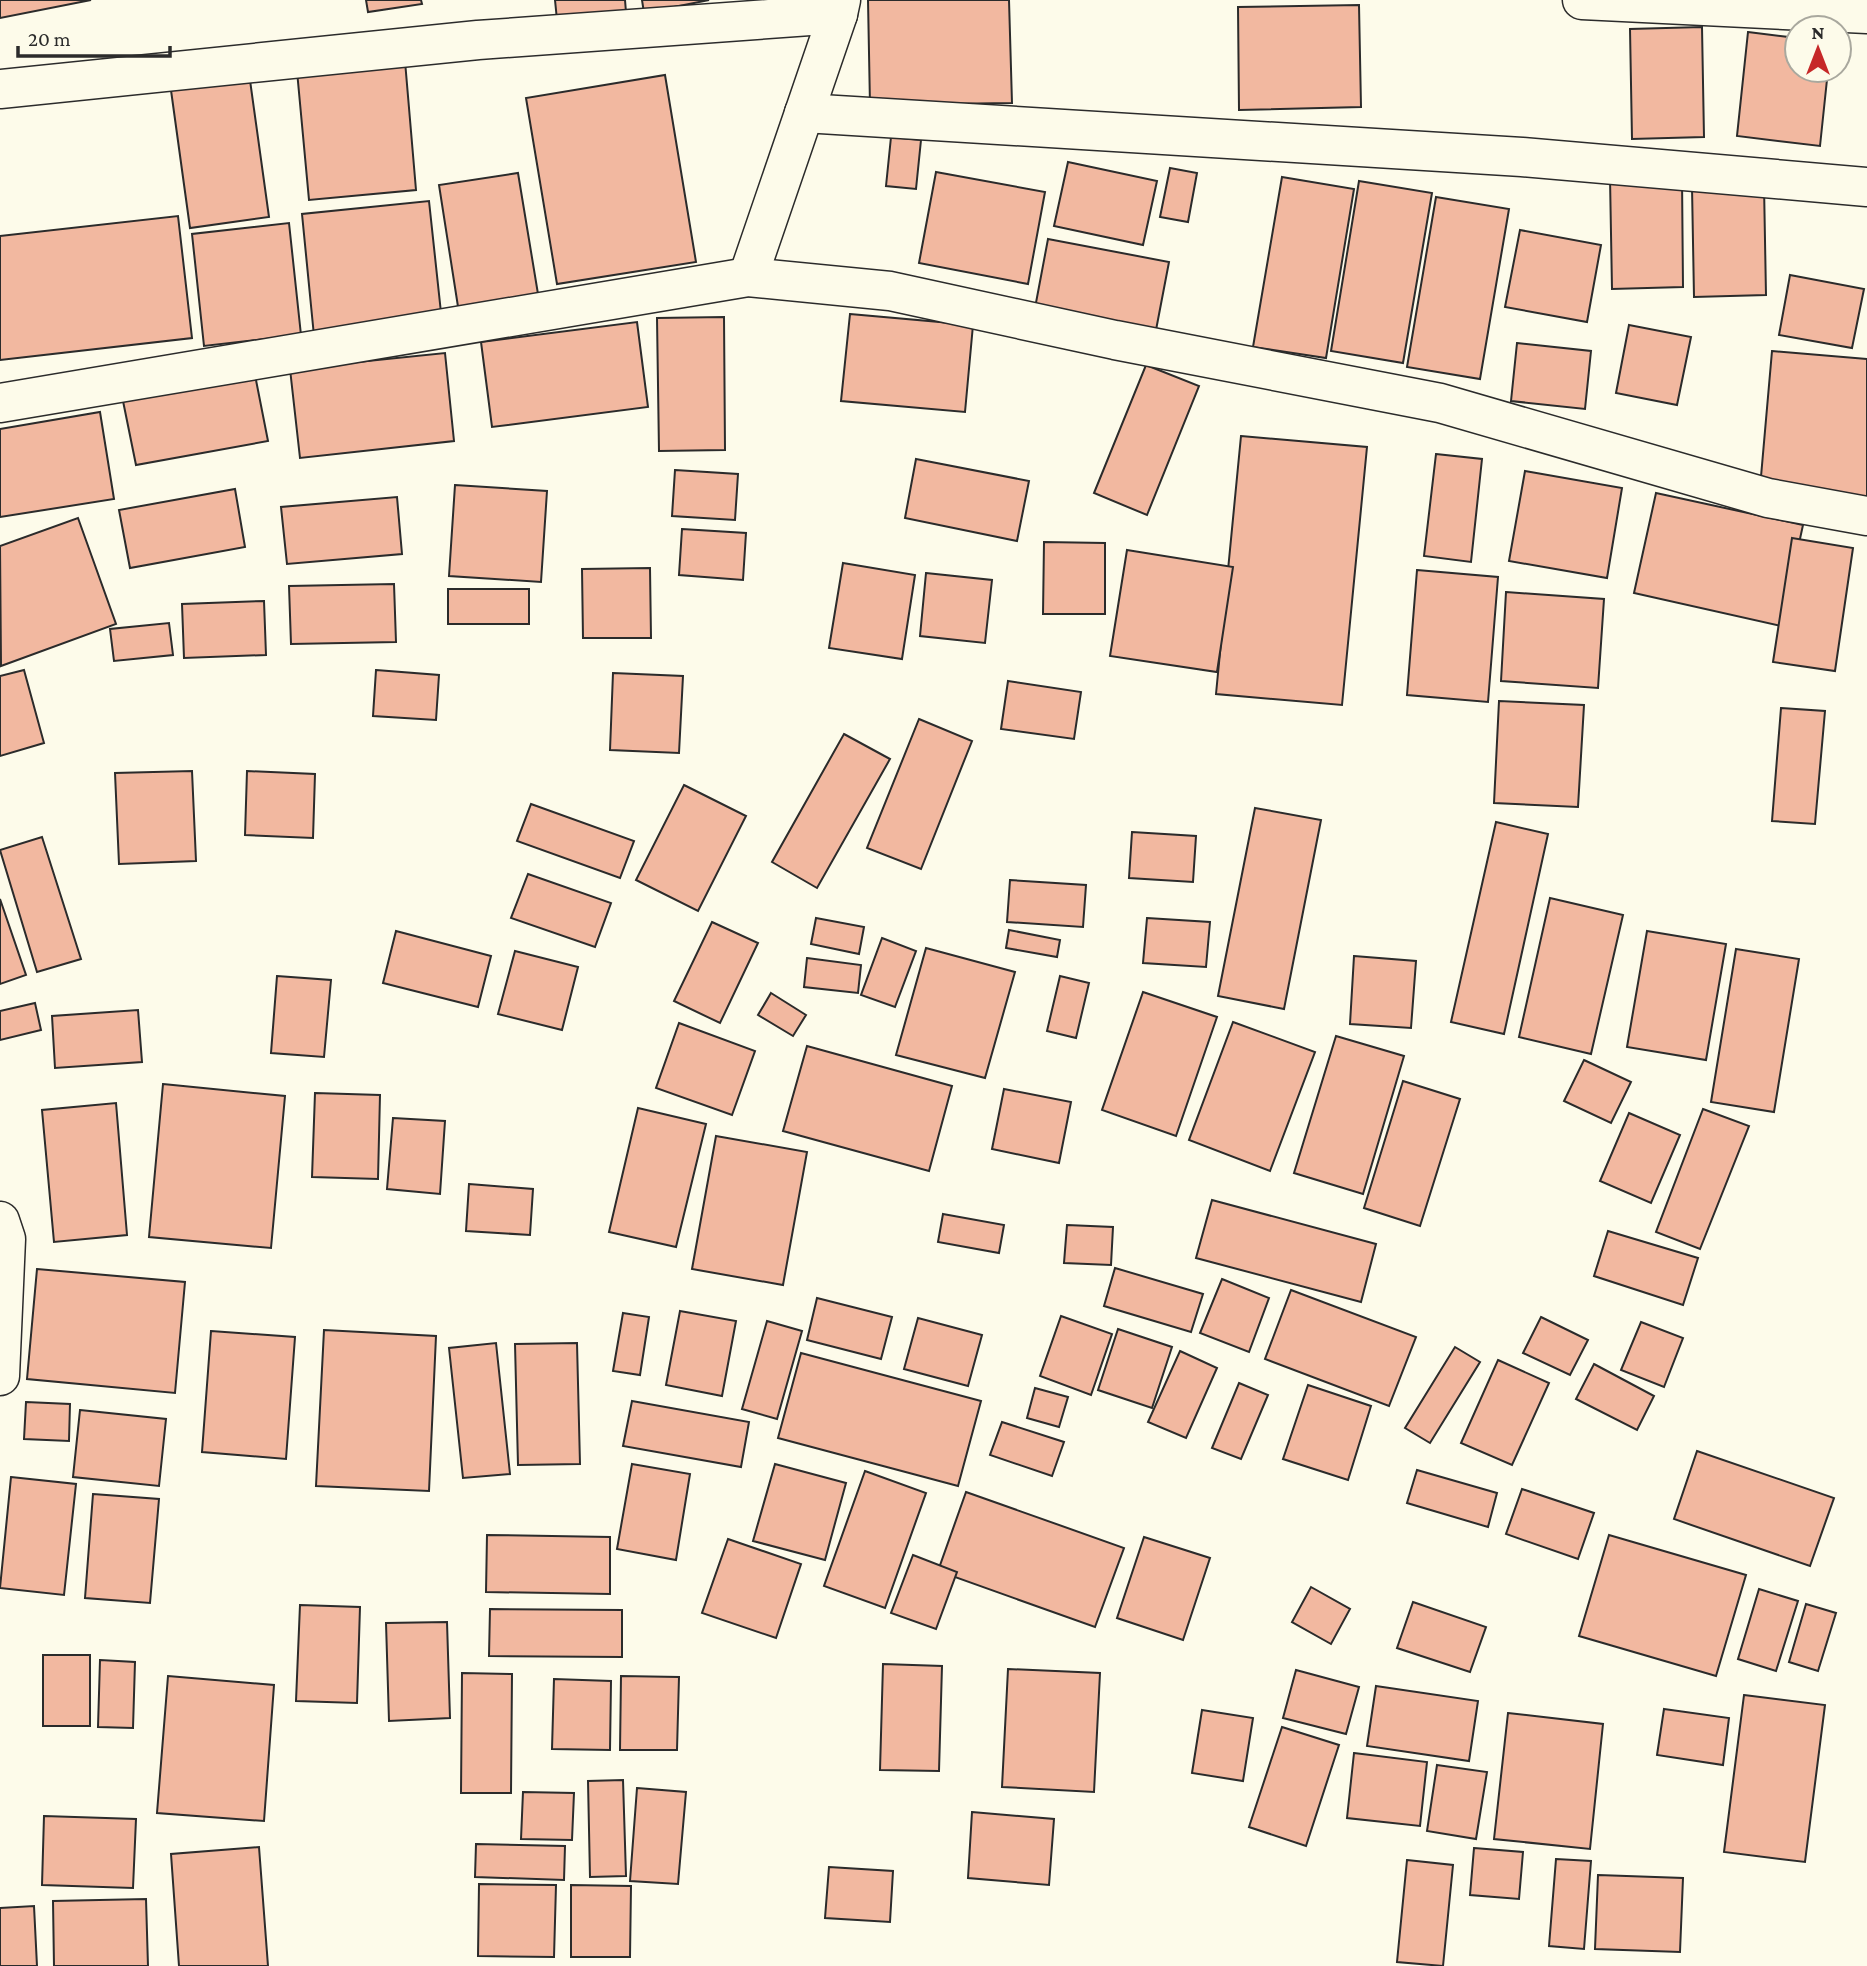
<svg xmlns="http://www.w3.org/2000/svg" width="1867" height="1966" viewBox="0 0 1867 1966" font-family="'Crimson Pro',serif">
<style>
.building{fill:#f2b8a0;stroke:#2b2b2b;stroke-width:2}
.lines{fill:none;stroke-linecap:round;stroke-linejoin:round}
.minor-casing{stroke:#2b2b2b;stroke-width:41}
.minor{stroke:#fdfbea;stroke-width:38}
</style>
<rect width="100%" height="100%" fill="#fdfbea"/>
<g class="building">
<polygon points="0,0 91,0 0,18"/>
<polygon points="366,0 421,0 422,4 368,12"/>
<polygon points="555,0 625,0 626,12 557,20"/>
<polygon points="642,0 709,0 644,13"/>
<polygon points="868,0 1009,0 1012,103 870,105"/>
<polygon points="1359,5 1361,107 1239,110 1238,7"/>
<polygon points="1702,27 1704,137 1632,139 1630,29"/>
<polygon points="1748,32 1797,38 1797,70 1828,70 1820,146 1737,136"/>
<polygon points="405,61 416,190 309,200 297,71"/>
<polygon points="249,73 269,217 190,228 170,83"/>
<polygon points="665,75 696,262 557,284 526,98"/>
<polygon points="891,137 921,140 916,189 886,186"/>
<polygon points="1068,162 1157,181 1143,245 1054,226"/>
<polygon points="1170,168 1197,173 1188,222 1160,217"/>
<polygon points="936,172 1045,192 1028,284 919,263"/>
<polygon points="518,173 539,300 459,313 439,185"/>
<polygon points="1282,177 1354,189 1326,358 1253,347"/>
<polygon points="1682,177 1683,287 1612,289 1610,178"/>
<polygon points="1359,181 1432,193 1403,363 1331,351"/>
<polygon points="1764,185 1766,295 1694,297 1692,187"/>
<polygon points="1436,197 1509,209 1480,379 1407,367"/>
<polygon points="429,201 442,322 314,336 302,214"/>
<polygon points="178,216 192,338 0,360 0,236"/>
<polygon points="289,223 301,335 204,346 192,234"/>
<polygon points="1520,230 1601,245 1587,322 1505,307"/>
<polygon points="1048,239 1169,262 1156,330 1035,308"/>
<polygon points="1790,275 1864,289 1852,348 1779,335"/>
<polygon points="850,314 973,325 965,412 841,401"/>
<polygon points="724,317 725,450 659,451 657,318"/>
<polygon points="637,322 648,407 492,427 481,342"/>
<polygon points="1629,325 1691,337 1677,405 1616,393"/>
<polygon points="1517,343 1591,351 1585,409 1511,401"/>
<polygon points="1772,351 1867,359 1867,497 1760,488"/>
<polygon points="445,353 454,441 300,458 290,369"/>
<polygon points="1146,365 1199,386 1147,515 1094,493"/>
<polygon points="255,375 268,441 136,465 123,401"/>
<polygon points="100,412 114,499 0,517 0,429"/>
<polygon points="1241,436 1367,447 1342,705 1216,694"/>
<polygon points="1436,454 1482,459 1471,562 1424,556"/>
<polygon points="916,459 1029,481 1017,541 905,518"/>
<polygon points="675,470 738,474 735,520 672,516"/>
<polygon points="1525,471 1622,488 1607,578 1509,561"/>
<polygon points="455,485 547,491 541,582 449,576"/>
<polygon points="235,489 245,547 130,568 119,510"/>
<polygon points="1656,493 1803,525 1781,626 1634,593"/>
<polygon points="397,497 402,554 287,564 281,507"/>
<polygon points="78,518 116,624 1,666 0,546"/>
<polygon points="682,529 746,533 743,580 679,575"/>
<polygon points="1792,538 1853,548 1835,671 1773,662"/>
<polygon points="1044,542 1105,543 1105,614 1043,614"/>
<polygon points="1127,550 1233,567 1217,672 1110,656"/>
<polygon points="843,563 915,575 902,659 829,648"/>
<polygon points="650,568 651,638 583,638 582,569"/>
<polygon points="1417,570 1498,577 1488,702 1407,695"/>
<polygon points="926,573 992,580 985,643 920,636"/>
<polygon points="394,584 396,642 291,644 289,586"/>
<rect x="448" y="589" width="81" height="35"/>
<polygon points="1506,592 1604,599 1598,688 1501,681"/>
<polygon points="264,601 266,655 184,658 182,604"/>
<polygon points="169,623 173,655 114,661 110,629"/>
<polygon points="24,670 44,743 0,756 0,676"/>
<polygon points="376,670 439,675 436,720 373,716"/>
<polygon points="613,673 683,676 679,753 610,750"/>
<polygon points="1008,681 1081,692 1074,739 1001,729"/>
<polygon points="1499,701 1584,705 1578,807 1494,803"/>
<polygon points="1781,708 1825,711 1815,824 1772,821"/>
<polygon points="919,719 972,741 921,869 867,848"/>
<polygon points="844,734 890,759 817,888 772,862"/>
<polygon points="192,771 196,861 119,864 115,773"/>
<polygon points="247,771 315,774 313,838 245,835"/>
<polygon points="684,785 746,816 698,911 636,880"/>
<polygon points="531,804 634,841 620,878 517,841"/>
<polygon points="1255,808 1321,820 1284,1009 1218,996"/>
<polygon points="1496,822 1548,834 1504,1034 1451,1022"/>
<polygon points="1132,832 1196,836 1193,882 1129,878"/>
<polygon points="42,837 81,959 37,972 0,850"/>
<polygon points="528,874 611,903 595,947 511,918"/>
<polygon points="1010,880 1086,885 1083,927 1007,922"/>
<polygon points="1550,898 1623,915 1591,1054 1519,1037"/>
<polygon points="0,899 26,975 0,984"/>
<polygon points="816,918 864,927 859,954 811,944"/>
<polygon points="1147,918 1210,922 1206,967 1143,963"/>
<polygon points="712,922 758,943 720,1023 674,1001"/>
<polygon points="1009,930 1060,940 1057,957 1006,948"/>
<polygon points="396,931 491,956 478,1007 383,983"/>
<polygon points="1647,931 1726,944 1706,1060 1627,1047"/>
<polygon points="882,938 916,951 895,1007 861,995"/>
<polygon points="926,948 1015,972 985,1078 896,1055"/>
<polygon points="1736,949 1799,959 1774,1112 1711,1102"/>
<polygon points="515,951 578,967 562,1030 498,1014"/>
<polygon points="1354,956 1416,961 1411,1028 1350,1024"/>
<polygon points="807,958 861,965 858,993 804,987"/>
<polygon points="277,976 331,980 324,1057 271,1053"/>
<polygon points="1060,976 1089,983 1076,1038 1047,1031"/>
<polygon points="1143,992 1217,1017 1176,1136 1102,1110"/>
<polygon points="771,993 806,1015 793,1036 758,1015"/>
<polygon points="35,1003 41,1030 0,1040 0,1011"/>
<polygon points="138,1010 142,1062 55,1068 52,1016"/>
<polygon points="1233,1022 1315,1052 1270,1171 1189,1140"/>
<polygon points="679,1023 755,1051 732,1115 656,1088"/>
<polygon points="1336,1036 1404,1056 1363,1194 1294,1173"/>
<polygon points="807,1046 952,1086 929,1171 783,1131"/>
<polygon points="1584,1060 1631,1082 1611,1123 1564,1101"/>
<polygon points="1403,1081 1460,1099 1420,1226 1364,1208"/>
<polygon points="163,1084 285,1096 271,1248 149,1237"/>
<polygon points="1004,1089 1071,1102 1059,1163 992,1149"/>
<polygon points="315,1093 380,1095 378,1179 312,1177"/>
<polygon points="116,1103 127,1235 54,1242 42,1110"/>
<polygon points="638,1108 706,1124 676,1247 609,1232"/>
<polygon points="1703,1109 1749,1126 1700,1249 1656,1232"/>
<polygon points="1629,1113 1680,1135 1651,1203 1600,1181"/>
<polygon points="393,1118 445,1121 440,1194 387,1189"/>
<polygon points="716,1136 807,1152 783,1285 692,1269"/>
<polygon points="469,1184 533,1189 530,1235 466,1231"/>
<polygon points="1212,1200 1376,1244 1361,1302 1196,1258"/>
<polygon points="943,1214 1004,1225 999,1253 938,1242"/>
<polygon points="1067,1225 1113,1227 1111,1265 1064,1263"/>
<polygon points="1608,1231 1698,1258 1683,1305 1594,1276"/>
<polygon points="1115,1268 1203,1294 1191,1332 1104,1306"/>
<polygon points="37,1269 185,1282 175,1393 27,1379"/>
<polygon points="1222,1279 1269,1298 1249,1352 1200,1333"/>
<polygon points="1291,1290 1416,1337 1389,1406 1265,1359"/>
<polygon points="817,1298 892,1317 881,1359 807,1340"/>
<polygon points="680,1311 736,1321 722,1396 666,1385"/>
<polygon points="623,1313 649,1317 640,1375 613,1371"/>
<polygon points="1061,1316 1112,1334 1091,1395 1040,1376"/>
<polygon points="1541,1317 1588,1340 1570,1375 1523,1353"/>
<polygon points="918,1318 982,1335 968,1386 904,1369"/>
<polygon points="767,1321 802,1331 777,1419 742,1409"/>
<polygon points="1641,1322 1683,1338 1664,1387 1621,1370"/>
<polygon points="1118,1329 1172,1347 1152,1408 1098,1390"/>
<polygon points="324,1330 436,1336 429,1491 316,1486"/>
<polygon points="211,1331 295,1337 286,1459 202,1452"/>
<polygon points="496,1343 510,1474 463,1478 449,1348"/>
<polygon points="577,1343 580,1464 518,1465 515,1344"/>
<polygon points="1455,1347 1480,1362 1430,1443 1405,1428"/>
<polygon points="1180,1351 1217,1368 1186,1438 1148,1422"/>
<polygon points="801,1353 981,1401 958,1486 778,1438"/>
<polygon points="1498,1360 1549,1383 1512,1465 1461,1443"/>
<polygon points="1594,1364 1654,1396 1637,1430 1576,1399"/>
<polygon points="1239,1383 1268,1395 1241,1459 1212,1448"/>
<polygon points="1308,1385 1371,1406 1348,1480 1283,1459"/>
<polygon points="1035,1388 1068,1397 1059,1427 1027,1418"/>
<polygon points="632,1401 749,1422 741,1467 623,1446"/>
<polygon points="26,1402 70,1404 69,1441 24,1439"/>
<polygon points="80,1410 166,1419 159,1486 73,1477"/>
<polygon points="1002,1422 1064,1442 1052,1476 990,1455"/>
<polygon points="1697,1451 1834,1498 1810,1566 1674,1519"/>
<polygon points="632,1464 690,1474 676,1560 617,1549"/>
<polygon points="775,1464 846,1483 825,1560 753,1541"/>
<polygon points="1417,1470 1497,1493 1488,1527 1407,1503"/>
<polygon points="865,1471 926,1493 885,1608 824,1586"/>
<polygon points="11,1477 76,1484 64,1595 0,1588"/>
<polygon points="1522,1489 1594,1513 1578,1559 1506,1534"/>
<polygon points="966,1492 1124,1548 1095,1627 938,1571"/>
<polygon points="93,1494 159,1499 150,1603 85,1598"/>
<polygon points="487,1535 610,1537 610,1594 486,1592"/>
<polygon points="1609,1535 1746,1575 1716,1676 1579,1636"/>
<polygon points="1144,1537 1210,1558 1183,1640 1117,1618"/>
<polygon points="728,1539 801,1564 776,1638 702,1613"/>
<polygon points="913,1555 957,1572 936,1629 891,1613"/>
<polygon points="1311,1587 1350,1609 1331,1644 1292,1622"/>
<polygon points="1759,1589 1798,1601 1776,1671 1738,1659"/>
<polygon points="1413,1602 1486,1627 1470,1672 1397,1648"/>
<polygon points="1806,1604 1836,1613 1818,1671 1789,1662"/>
<polygon points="300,1605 360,1607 357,1703 296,1701"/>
<polygon points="490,1609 622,1610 622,1657 489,1656"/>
<polygon points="447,1622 450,1718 389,1721 386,1623"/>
<rect x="43" y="1655" width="47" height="71"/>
<polygon points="100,1660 135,1662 133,1728 98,1727"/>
<polygon points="883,1664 942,1666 939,1771 880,1770"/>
<polygon points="1008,1669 1100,1673 1094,1792 1002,1787"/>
<polygon points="1296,1670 1359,1687 1346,1734 1283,1718"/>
<polygon points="462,1673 512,1674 511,1793 461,1793"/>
<polygon points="168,1676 274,1685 264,1821 157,1813"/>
<polygon points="621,1676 679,1677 677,1750 620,1750"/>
<polygon points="554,1679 611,1681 610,1750 552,1749"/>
<polygon points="1376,1686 1478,1701 1469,1761 1367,1746"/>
<polygon points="1744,1695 1825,1705 1805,1862 1724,1852"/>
<polygon points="1664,1709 1729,1718 1723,1765 1657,1755"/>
<polygon points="1202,1710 1253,1718 1243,1781 1192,1773"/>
<polygon points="1508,1713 1603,1724 1590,1849 1494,1839"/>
<polygon points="1282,1727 1339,1745 1306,1846 1249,1827"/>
<polygon points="1354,1753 1427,1762 1420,1826 1347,1818"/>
<polygon points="1437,1765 1487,1772 1476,1839 1427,1831"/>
<polygon points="623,1780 626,1876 590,1877 588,1781"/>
<polygon points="637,1788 686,1792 678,1884 630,1881"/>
<polygon points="523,1792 574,1793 572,1840 521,1839"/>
<polygon points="972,1812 1054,1819 1049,1885 968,1878"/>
<polygon points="44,1816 136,1819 133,1888 42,1885"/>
<polygon points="476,1844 565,1846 564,1880 475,1877"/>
<polygon points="259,1847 268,1966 179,1966 171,1854"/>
<polygon points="1474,1848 1523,1852 1519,1899 1470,1895"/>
<polygon points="1556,1859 1591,1861 1584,1949 1549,1946"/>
<polygon points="1407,1860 1453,1865 1443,1966 1397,1962"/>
<polygon points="829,1867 893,1871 890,1922 825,1918"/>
<polygon points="1598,1875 1683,1878 1680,1952 1595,1949"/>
<polygon points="479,1884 556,1885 554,1957 478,1956"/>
<polygon points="571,1885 631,1886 630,1957 571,1957"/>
<polygon points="146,1899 148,1966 54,1966 53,1901"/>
<polygon points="34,1906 37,1966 0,1966 0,1908"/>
</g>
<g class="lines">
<defs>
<g id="minor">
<polyline points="1582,0 1867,14"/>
<polyline points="0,89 478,40 838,14"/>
<polyline points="804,113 1522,157 1867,187"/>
<polyline points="748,277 838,14 841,0"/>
<polyline points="0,403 748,277 890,291 1115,340 1440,403 1768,498 1867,516"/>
<polyline points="0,1221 6,1239 0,1376"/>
</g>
</defs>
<use href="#minor" class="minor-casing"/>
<use href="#minor" class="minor"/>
</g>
<g transform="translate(1818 49)"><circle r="33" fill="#fdfbea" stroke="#a9a89e" stroke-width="2"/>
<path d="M0-5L12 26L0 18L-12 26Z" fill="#c62828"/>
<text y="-10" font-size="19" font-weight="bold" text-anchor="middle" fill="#2b2b2b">N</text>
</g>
<path d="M18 46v10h152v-10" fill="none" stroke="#2b2b2b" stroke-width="3.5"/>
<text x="28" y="46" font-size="21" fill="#2b2b2b" stroke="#fdfbea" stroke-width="5" paint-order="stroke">20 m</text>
</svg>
